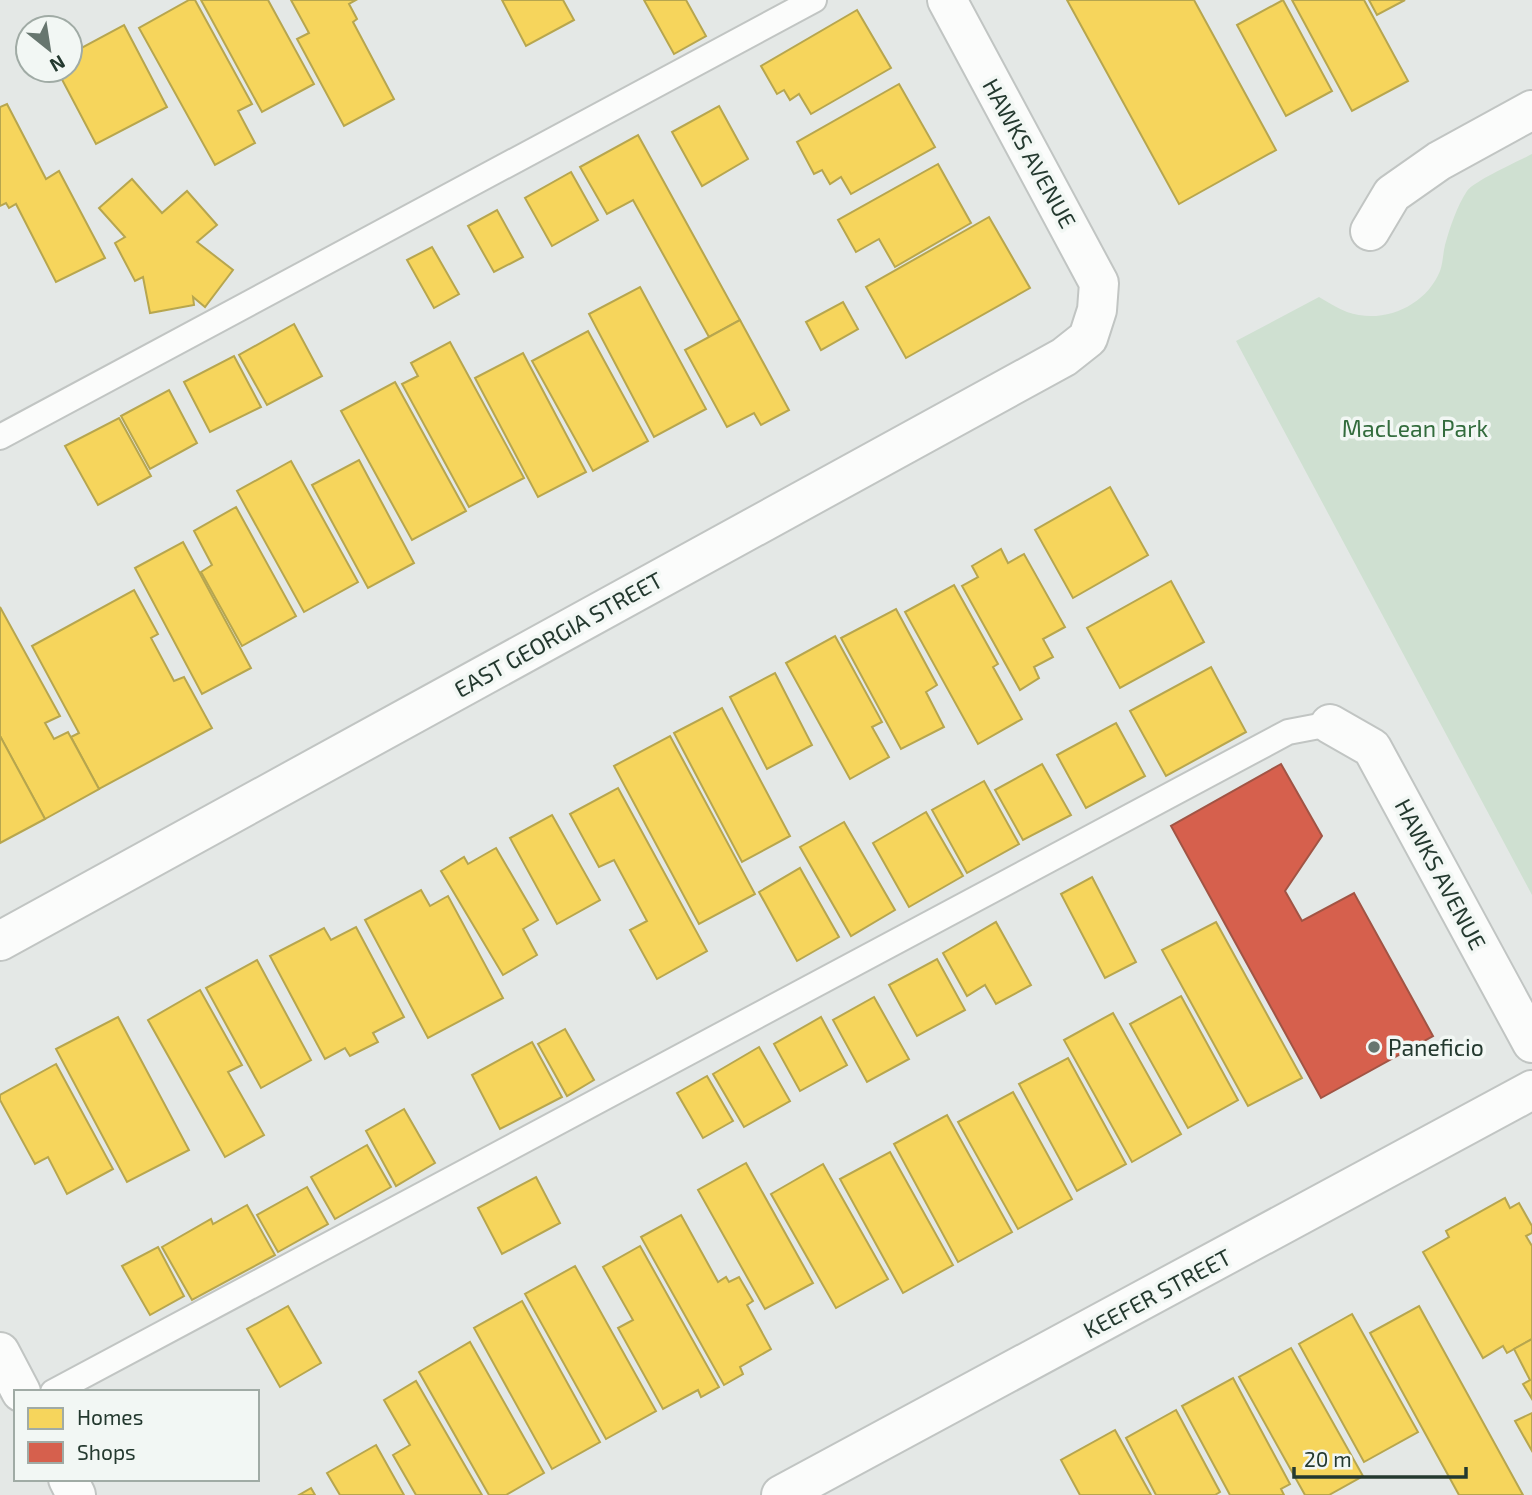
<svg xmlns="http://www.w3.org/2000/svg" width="1532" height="1495" viewBox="0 0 1532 1495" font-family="'Exo 2',sans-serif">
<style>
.green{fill:#cfe0d1}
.homes{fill:#f6d55c;stroke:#b7a64e;stroke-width:2}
.shops{fill:#d6604d;stroke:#a15444;stroke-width:2}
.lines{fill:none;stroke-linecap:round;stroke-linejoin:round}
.lane-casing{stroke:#c1c5c3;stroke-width:28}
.street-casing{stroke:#c1c5c3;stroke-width:42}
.lane{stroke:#fbfcfb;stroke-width:24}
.street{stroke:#fbfcfb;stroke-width:38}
.poi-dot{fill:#67766f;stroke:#f2f7f4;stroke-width:2.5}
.labels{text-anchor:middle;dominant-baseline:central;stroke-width:7;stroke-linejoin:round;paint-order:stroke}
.street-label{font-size:23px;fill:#24392f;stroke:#f2f7f4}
.park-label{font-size:23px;fill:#336c3d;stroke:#f2f7f4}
.poi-label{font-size:23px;fill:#24392f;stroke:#f2f7f4;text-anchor:start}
</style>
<rect width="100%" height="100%" fill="#e4e8e6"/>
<path class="green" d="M1532,154V895L1236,341L1319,297C1328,302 1337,308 1347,312C1383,325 1426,306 1440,271C1443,263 1443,253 1445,245C1450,227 1457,206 1467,191C1474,181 1519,161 1532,154Z"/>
<g class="homes">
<polygon points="189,0 195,0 252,104 238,111 255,143 215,165 139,28"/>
<polygon points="201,0 268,0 314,84 262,112"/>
<polygon points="291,0 356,0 349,4 357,19 353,22 394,99 344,126 297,39 309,33"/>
<polygon points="502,0 563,0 574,20 526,46"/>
<polygon points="644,0 686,0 706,36 674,54"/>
<polygon points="1067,0 1194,0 1276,150 1179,204"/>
<polygon points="1283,0 1332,91 1286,116 1237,25"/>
<polygon points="1292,0 1364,0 1408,81 1352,111"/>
<polygon points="1369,0 1405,0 1377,15"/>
<polygon points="857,10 891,68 811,114 799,94 790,100 784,90 777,94 761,66"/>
<polygon points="124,25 167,107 96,144 57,70 70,70 70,54"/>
<polygon points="899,84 935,147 851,194 841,177 830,184 822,170 814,174 797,142"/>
<polygon points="7,104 46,179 59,171 105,258 56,282 16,204 9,208 6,203 0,206 0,107"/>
<polygon points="719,106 748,159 702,186 672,132"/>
<polygon points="638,135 740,320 709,337 633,200 607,214 580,167"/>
<polygon points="938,164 971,223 895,267 879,239 856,252 838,220"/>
<polygon points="571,172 598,220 552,246 525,198"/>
<polygon points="132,179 162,213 187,191 217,225 197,242 233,270 205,307 193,297 194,305 150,313 143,277 135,281 115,243 125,237 99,208"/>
<polygon points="497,210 523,257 494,272 468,226"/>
<polygon points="989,217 1030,288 906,358 866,287"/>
<polygon points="432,247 459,294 434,308 407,260"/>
<polygon points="640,287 706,409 654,437 589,314"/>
<polygon points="843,302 858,329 821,350 806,322"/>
<polygon points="740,320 789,410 761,425 754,413 727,427 685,350"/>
<polygon points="294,324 322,376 267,405 239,355"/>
<polygon points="588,331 648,441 593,471 532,361"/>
<polygon points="450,342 524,478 469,507 402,384 418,376 411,363"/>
<polygon points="523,353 586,472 538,497 475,378"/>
<polygon points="234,356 261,407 210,432 184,382"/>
<polygon points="395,382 466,511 412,540 341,411"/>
<polygon points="169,390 197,443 150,469 121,416"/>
<polygon points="119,418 151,476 98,505 65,446"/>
<polygon points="359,460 414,563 368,588 312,485"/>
<polygon points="291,461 358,582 304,612 237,491"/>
<polygon points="1110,487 1148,555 1073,598 1035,530"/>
<polygon points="236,507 296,616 242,646 201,572 212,565 194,531"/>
<polygon points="183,542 251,668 202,694 135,568"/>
<polygon points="1001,549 1008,563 1024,554 1065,627 1043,639 1053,657 1034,667 1039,678 1020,690 962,586 978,577 972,566"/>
<polygon points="1171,581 1204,642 1120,688 1087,628"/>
<polygon points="954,585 998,664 993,667 1022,719 978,744 905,612"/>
<polygon points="134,590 158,634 151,638 174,681 184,677 212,728 99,789 71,737 79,733 32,646"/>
<polygon points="0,607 60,716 45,723 54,739 68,732 99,789 45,819 0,736"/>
<polygon points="896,609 937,685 926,692 944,727 901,749 841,638"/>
<polygon points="835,636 882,722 872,727 889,757 850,779 786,663"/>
<polygon points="1211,667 1246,732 1166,776 1130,711"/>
<polygon points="775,673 812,745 767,769 730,697"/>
<polygon points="722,708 790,836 742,862 674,733"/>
<polygon points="1116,723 1145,776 1086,808 1057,755"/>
<polygon points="0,736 45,819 0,843"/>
<polygon points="670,736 755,894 699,924 614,766"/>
<polygon points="1042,764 1071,815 1023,840 995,790"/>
<polygon points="984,781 1019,844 967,873 932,810"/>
<polygon points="618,788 707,951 657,979 630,930 647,921 614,860 599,867 570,814"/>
<polygon points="926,812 963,876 909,907 873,843"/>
<polygon points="552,815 600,900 557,924 510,838"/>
<polygon points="844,822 895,910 851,936 800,847"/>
<polygon points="496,848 538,920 523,929 537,955 503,975 441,871 464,857 468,864"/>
<polygon points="800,868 839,937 797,961 759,892"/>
<polygon points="1092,877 1136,962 1105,978 1061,894"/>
<polygon points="421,890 430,906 448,896 503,998 428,1038 365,920"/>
<polygon points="996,922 1031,985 996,1004 985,985 967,996 943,953"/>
<polygon points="1216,922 1302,1078 1248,1106 1162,950"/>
<polygon points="356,927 404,1017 373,1033 378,1042 350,1056 345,1048 325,1059 270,956 324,928 331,940"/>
<polygon points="937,959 965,1010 917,1036 889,985"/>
<polygon points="257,960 311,1060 261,1088 206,988"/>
<polygon points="200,990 242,1065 228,1072 264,1135 225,1157 148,1020"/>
<polygon points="1181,996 1238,1100 1188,1128 1130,1024"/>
<polygon points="874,997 909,1059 867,1082 833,1020"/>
<polygon points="1113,1013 1181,1134 1132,1162 1064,1040"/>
<polygon points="118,1017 189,1150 127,1182 56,1049"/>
<polygon points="821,1017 847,1065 800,1091 774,1044"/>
<polygon points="565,1029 594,1080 567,1096 538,1044"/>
<polygon points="532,1042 562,1097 500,1129 472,1075"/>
<polygon points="759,1047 790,1101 744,1127 713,1074"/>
<polygon points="1068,1058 1126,1164 1077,1191 1019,1084"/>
<polygon points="56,1064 113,1169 67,1194 48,1157 35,1164 0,1100 0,1095"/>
<polygon points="707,1076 733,1121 703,1138 677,1093"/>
<polygon points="1013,1092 1072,1199 1018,1229 958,1122"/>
<polygon points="404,1109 435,1163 396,1186 366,1131"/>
<polygon points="947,1115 1012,1232 958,1262 894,1144"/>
<polygon points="367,1145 391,1187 335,1219 311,1177"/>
<polygon points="890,1152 953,1265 903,1293 840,1179"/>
<polygon points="746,1163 813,1283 765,1309 698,1190"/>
<polygon points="823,1164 888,1279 836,1308 771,1194"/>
<polygon points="536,1177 560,1223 502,1254 478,1208"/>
<polygon points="307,1187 328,1224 278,1252 257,1215"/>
<polygon points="1505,1198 1510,1208 1519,1203 1532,1226 1532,1233 1526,1236 1532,1246 1532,1339 1507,1353 1503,1346 1483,1358 1423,1252 1449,1237 1446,1231"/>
<polygon points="247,1205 275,1255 192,1300 162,1247 211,1219 213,1224"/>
<polygon points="681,1215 718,1282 726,1277 729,1282 739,1277 753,1301 747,1305 771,1349 740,1367 743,1374 724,1385 641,1237"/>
<polygon points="640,1246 719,1387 701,1397 698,1390 663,1409 618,1328 633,1320 603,1267"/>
<polygon points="158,1247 184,1296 150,1315 122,1266"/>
<polygon points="575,1266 656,1411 606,1439 525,1294"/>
<polygon points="522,1301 600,1442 552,1469 474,1328"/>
<polygon points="288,1306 321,1363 280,1387 247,1329"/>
<polygon points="1419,1306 1523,1495 1459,1495 1370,1333"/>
<polygon points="1352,1314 1418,1432 1364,1462 1299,1344"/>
<polygon points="1532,1339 1532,1399 1523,1384 1530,1380 1514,1349"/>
<polygon points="470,1342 544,1473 506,1495 489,1495 419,1372"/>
<polygon points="1291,1348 1363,1476 1329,1495 1305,1495 1239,1377"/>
<polygon points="1233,1378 1290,1484 1281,1489 1284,1495 1230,1495 1182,1406"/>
<polygon points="416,1381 482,1495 416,1495 393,1455 410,1445 384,1400"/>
<polygon points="1176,1410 1220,1492 1215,1495 1156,1495 1126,1438"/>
<polygon points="1532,1413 1532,1451 1515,1421"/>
<polygon points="1115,1430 1151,1495 1080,1495 1061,1460"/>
<polygon points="376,1445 404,1495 340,1495 327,1473"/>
<polygon points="311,1488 315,1495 299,1495"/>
</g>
<polygon class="shops" points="1281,764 1322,836 1285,891 1302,921 1354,893 1433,1036 1321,1098 1171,826"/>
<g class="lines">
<defs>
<g id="lane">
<polyline points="0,437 814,0"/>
<polyline points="53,1392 1288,732 1330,724"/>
</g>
<g id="street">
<polyline points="1370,231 1392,194 1439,161 1532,110"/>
<polyline points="1330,724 1372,748 1532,1043"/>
<polyline points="0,941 1064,357 1088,338 1097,310 1099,283 947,0"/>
<polyline points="0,1352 21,1392"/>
<polyline points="68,1479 76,1495"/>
<polyline points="781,1495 1532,1090"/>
</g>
</defs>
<use href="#lane" class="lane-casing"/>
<use href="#street" class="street-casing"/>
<use href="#lane" class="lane"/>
<use href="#street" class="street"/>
</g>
<circle class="poi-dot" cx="1374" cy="1047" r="7"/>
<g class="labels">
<g class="street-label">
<text transform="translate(1030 153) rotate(61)">HAWKS AVENUE</text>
<text transform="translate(558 634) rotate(-29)">EAST GEORGIA STREET</text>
<text transform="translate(1441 874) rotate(62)">HAWKS AVENUE</text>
<text transform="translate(1157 1293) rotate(-28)">KEEFER STREET</text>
</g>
<g class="park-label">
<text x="1415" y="428">MacLean Park</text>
</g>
<g class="poi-label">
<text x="1388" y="1047">Paneficio</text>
</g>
</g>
<rect x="14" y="1390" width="245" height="91" fill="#f2f7f4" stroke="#a0aba5" stroke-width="2"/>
<rect x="28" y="1408" width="35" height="21" fill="#f6d55c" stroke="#a0aba5" stroke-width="2"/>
<text x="77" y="1425" font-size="21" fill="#24392f">Homes</text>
<rect x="28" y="1442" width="35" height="21" fill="#d6604d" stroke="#a0aba5" stroke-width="2"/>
<text x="77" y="1460" font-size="21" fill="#24392f">Shops</text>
<g transform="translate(49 49) rotate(150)"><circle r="33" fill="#f2f7f4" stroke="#a0aba5" stroke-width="2"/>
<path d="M0-5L12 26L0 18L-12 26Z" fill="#67766f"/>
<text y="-10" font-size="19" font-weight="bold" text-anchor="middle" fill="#24392f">N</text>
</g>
<path d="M1294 1467v10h172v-10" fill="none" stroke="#24392f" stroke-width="3.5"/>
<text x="1304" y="1467" font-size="21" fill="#24392f" stroke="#f2f7f4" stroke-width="5" paint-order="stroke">20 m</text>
</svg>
